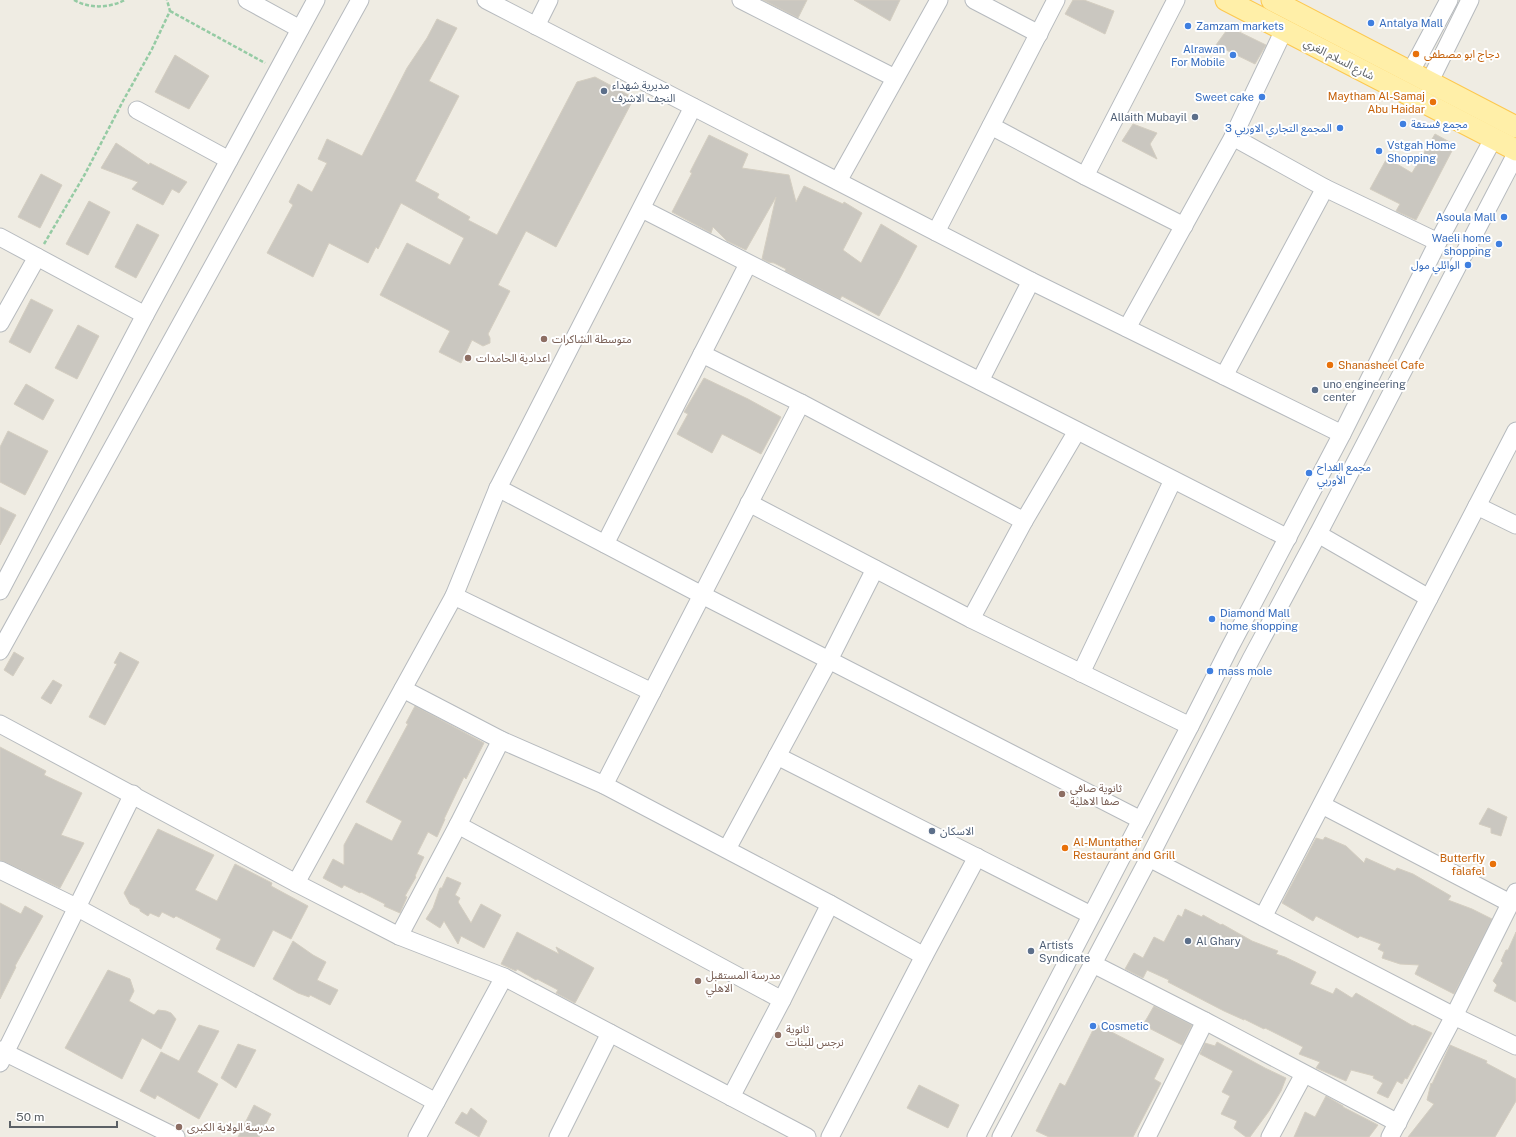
<svg xmlns="http://www.w3.org/2000/svg" width="1516" height="1137" viewBox="0 0 1516 1137" font-family="'Public Sans','Noto Sans Arabic',sans-serif">
<style>
.building{fill:#cac7c0;stroke:#d4cec1}
.lines{fill:none;stroke-linecap:round;stroke-linejoin:round}
.minor-casing{stroke:#b6babe;stroke-width:19}
.major-casing{stroke:#fdc84f;stroke-width:23}
.path{stroke:#95cba4;stroke-width:2.5;stroke-dasharray:4 2;stroke-linecap:butt}
.minor{stroke:#fff;stroke-width:17}
.major{stroke:#ffefa8;stroke-width:21}
.shop-dot{fill:#3f7fe0;stroke:#fff;stroke-width:1.5}
.food-dot{fill:#e8710a;stroke:#fff;stroke-width:1.5}
.service-dot{fill:#5c6f8a;stroke:#fff;stroke-width:1.5}
.education-dot{fill:#8d6e63;stroke:#fff;stroke-width:1.5}
.labels{text-anchor:middle;dominant-baseline:central;stroke-width:4;stroke-linejoin:round;paint-order:stroke}
.shop-label{font-size:11px;fill:#366cbe;stroke:#fff;text-anchor:start}
.food-label{font-size:11px;fill:#c56008;stroke:#fff;text-anchor:start}
.street-label{font-size:11px;fill:#5b6065;stroke:#fff}
.service-label{font-size:11px;fill:#4e5e75;stroke:#fff;text-anchor:start}
.education-label{font-size:11px;fill:#785e54;stroke:#fff;text-anchor:start}
</style>
<rect width="100%" height="100%" fill="#efece3"/>
<g class="building">
<polygon points="763,0 807,0 798,18"/>
<polygon points="854,0 900,0 890,21"/>
<polygon points="1073,0 1084,0 1114,11 1105,34 1065,14"/>
<polygon points="437,19 457,28 429,81 459,96 415,181 439,194 437,198 470,217 468,220 497,235 577,82 595,77 634,98 556,247 526,231 498,285 510,291 488,334 490,338 490,343 483,346 472,340 461,363 439,352 450,331 380,295 407,243 450,265 464,238 401,203 378,249 376,247 368,263 329,243 313,277 267,253 293,205 289,202 298,184 312,192 327,163 318,159 327,139 362,156 407,68 427,38"/>
<polygon points="1229,27 1266,45 1255,64 1216,45"/>
<polygon points="175,55 209,76 189,109 155,92"/>
<polygon points="1133,124 1157,133 1150,144 1157,159 1122,141"/>
<polygon points="1435,134 1455,145 1416,220 1396,211 1400,204 1370,189 1387,158 1412,173"/>
<polygon points="709,135 748,154 742,168 789,175 796,202 804,186 843,204 844,202 862,213 843,250 861,263 881,224 917,246 898,282 879,316 842,296 840,299 785,271 786,269 774,263 768,262 762,259 776,197 746,250 727,241 713,227 711,233 672,212 692,173 690,172"/>
<polygon points="116,143 149,165 150,163 187,182 179,193 172,189 163,205 132,189 138,182 101,168"/>
<polygon points="41,174 62,185 40,228 18,217"/>
<polygon points="89,201 110,212 88,255 66,244"/>
<polygon points="137,224 159,235 136,278 115,267"/>
<polygon points="31,299 53,310 30,353 9,342"/>
<polygon points="78,325 99,336 77,379 55,368"/>
<polygon points="704,378 748,399 781,417 761,454 722,434 712,453 677,434 688,414 684,412"/>
<polygon points="26,384 54,400 43,420 14,404"/>
<polygon points="8,431 48,451 25,495 0,482 0,447"/>
<polygon points="0,507 16,515 0,545"/>
<polygon points="14,652 24,658 13,676 4,670"/>
<polygon points="120,652 139,662 105,725 89,717 117,664 114,663"/>
<polygon points="53,680 62,685 51,704 41,698"/>
<polygon points="415,706 484,743 466,779 464,777 444,819 445,819 437,837 428,832 417,854 424,857 415,876 416,877 405,896 407,897 400,913 384,906 385,904 361,892 360,893 344,885 342,888 323,878 333,859 344,865 344,845 356,823 392,841 402,821 366,802 408,724 406,723"/>
<polygon points="0,747 46,771 44,775 82,793 61,835 84,843 60,888 0,860"/>
<polygon points="1488,808 1507,817 1501,836 1491,833 1491,828 1479,824"/>
<polygon points="158,829 214,855 195,890 217,901 235,864 272,883 271,886 308,906 291,939 273,930 254,967 216,949 221,939 176,916 174,918 162,912 159,917 150,913 148,916 140,911 140,909 130,904 124,893"/>
<polygon points="1325,837 1346,846 1364,863 1366,858 1395,871 1397,868 1413,874 1451,896 1448,900 1472,909 1492,919 1454,994 1415,974 1419,965 1400,964 1382,958 1384,952 1378,949 1381,944 1360,936 1358,938 1316,916 1313,921 1282,903 1316,838 1323,840"/>
<polygon points="447,877 461,883 455,895 460,898 458,902 471,923 481,904 501,915 484,948 461,936 458,944 444,921 440,928 426,919 433,908 440,888 442,888"/>
<polygon points="0,903 21,914 25,906 43,916 15,966 16,967 0,999"/>
<polygon points="1185,909 1202,917 1203,915 1221,925 1222,924 1252,941 1278,951 1276,954 1285,957 1316,972 1310,984 1333,994 1336,988 1352,998 1356,993 1413,1026 1414,1025 1432,1033 1407,1079 1405,1078 1402,1084 1397,1081 1388,1098 1377,1093 1383,1083 1373,1078 1374,1076 1351,1070 1346,1081 1316,1068 1320,1062 1299,1054 1303,1047 1265,1028 1264,1029 1244,1019 1244,1020 1224,1011 1168,982 1169,980 1147,970 1143,978 1125,969 1134,953 1143,958 1154,937 1164,942 1178,915 1182,917"/>
<polygon points="517,932 559,954 556,947 594,968 575,1003 556,993 558,990 537,979 536,980 517,969 516,971 501,964"/>
<polygon points="1516,932 1516,1002 1494,991 1497,985 1493,981 1503,963 1501,961 1506,950 1508,950"/>
<polygon points="293,941 313,955 326,962 317,980 338,990 330,1005 310,995 309,997 298,993 273,979"/>
<polygon points="108,970 130,979 134,991 129,1001 154,1015 158,1010 166,1011 171,1013 176,1019 161,1049 142,1038 122,1079 65,1048"/>
<polygon points="1154,1006 1192,1025 1182,1045 1143,1025"/>
<polygon points="1096,1024 1164,1059 1154,1079 1161,1083 1133,1137 1049,1137 1036,1131 1060,1083 1065,1086"/>
<polygon points="199,1025 219,1031 197,1072 218,1084 199,1119 157,1095 155,1099 140,1091 161,1052 179,1061"/>
<polygon points="1217,1042 1265,1068 1286,1078 1281,1091 1269,1111 1250,1137 1246,1137 1234,1128 1237,1121 1221,1114 1230,1096 1222,1092 1233,1071 1200,1054 1205,1043 1215,1046"/>
<polygon points="238,1044 256,1050 236,1088 221,1078"/>
<polygon points="1450,1045 1487,1061 1486,1063 1516,1079 1516,1101 1495,1137 1408,1137 1434,1104 1427,1100 1431,1083 1432,1084"/>
<polygon points="919,1085 959,1105 948,1128 907,1108"/>
<polygon points="1326,1096 1343,1106 1343,1107 1378,1125 1369,1137 1294,1137 1305,1112 1315,1117"/>
<polygon points="254,1105 271,1114 259,1137 238,1137"/>
<polygon points="471,1108 487,1121 479,1137 455,1123 462,1112 467,1115"/>
</g>
<g class="lines">
<defs>
<g id="minor">
<polyline points="247,0 300,29"/>
<polyline points="486,0 1031,281 1342,434"/>
<polyline points="741,0 895,78"/>
<polyline points="974,0 1039,34"/>
<polyline points="536,26 549,0"/>
<polyline points="1410,73 1449,0"/>
<polyline points="1429,83 1470,0"/>
<polyline points="137,110 229,160"/>
<polyline points="991,126 1085,176 1184,226"/>
<polyline points="1233,137 1325,188 1438,242"/>
<polyline points="1085,176 1176,0"/>
<polyline points="838,181 939,0"/>
<polyline points="642,209 1288,538"/>
<polyline points="936,232 1056,0"/>
<polyline points="0,237 145,315"/>
<polyline points="0,323 37,257"/>
<polyline points="1127,328 1233,137 1284,30"/>
<polyline points="702,354 801,403 1024,521"/>
<polyline points="1224,376 1325,188"/>
<polyline points="980,381 1031,281"/>
<polyline points="498,488 702,595 1141,820"/>
<polyline points="749,503 971,619 1190,726"/>
<polyline points="1477,506 1516,525"/>
<polyline points="1318,534 1429,598"/>
<polyline points="605,544 748,264"/>
<polyline points="0,591 145,315 316,0"/>
<polyline points="454,596 652,692"/>
<polyline points="971,619 1024,521 1077,431"/>
<polyline points="0,651 360,0"/>
<polyline points="1081,673 1173,480"/>
<polyline points="403,689 501,740 604,785 830,904 924,956"/>
<polyline points="0,724 296,883 399,936 504,977 807,1137"/>
<polyline points="777,756 1091,915"/>
<polyline points="604,785 801,403"/>
<polyline points="1322,805 1510,903"/>
<polyline points="458,825 782,1000"/>
<polyline points="727,849 829,660 875,569"/>
<polyline points="1149,858 1454,1016 1516,1046"/>
<polyline points="0,870 76,907 436,1102"/>
<polyline points="296,883 454,596 498,488 693,107"/>
<polyline points="1263,917 1516,431"/>
<polyline points="399,936 458,825 501,740"/>
<polyline points="1093,964 1205,1021 1398,1123"/>
<polyline points="0,1050 176,1137"/>
<polyline points="0,1063 133,794"/>
<polyline points="731,1097 782,1000 830,904"/>
<polyline points="417,1137 504,977"/>
<polyline points="558,1137 610,1033"/>
<polyline points="830,1137 924,956 977,857"/>
<polyline points="976,1137 1190,726 1230,647 1342,434 1438,242 1493,139"/>
<polyline points="1001,1137 1149,858 1251,659 1318,534 1516,154"/>
<polyline points="1147,1137 1205,1021"/>
<polyline points="1270,1137 1304,1074"/>
<polyline points="1390,1137 1454,1016 1516,892"/>
</g>
<g id="major">
<polyline points="1226,0 1516,150"/>
<polyline points="1272,0 1516,127"/>
</g>
</defs>
<use href="#minor" class="minor-casing"/>
<use href="#major" class="major-casing"/>
<g class="path">
<path d="M74,0C90,9 109,8 125,0"/>
<polyline points="170,11 265,63"/>
<polyline points="44,244 85,174 123,101 152,49 170,11 167,0"/>
</g>
<use href="#minor" class="minor"/>
<use href="#major" class="major"/>
</g>
<g class="shop-dot">
<circle cx="1371" cy="23" r="4"/>
<circle cx="1188" cy="26" r="4"/>
<circle cx="1233" cy="55" r="4"/>
<circle cx="1262" cy="97" r="4"/>
<circle cx="1403" cy="124" r="4"/>
<circle cx="1340" cy="128" r="4"/>
<circle cx="1379" cy="151" r="4"/>
<circle cx="1504" cy="217" r="4"/>
<circle cx="1499" cy="244" r="4"/>
<circle cx="1468" cy="265" r="4"/>
<circle cx="1309" cy="473" r="4"/>
<circle cx="1212" cy="619" r="4"/>
<circle cx="1210" cy="671" r="4"/>
<circle cx="1093" cy="1026" r="4"/>
</g>
<g class="food-dot">
<circle cx="1416" cy="54" r="4"/>
<circle cx="1433" cy="102" r="4"/>
<circle cx="1330" cy="365" r="4"/>
<circle cx="1065" cy="848" r="4"/>
<circle cx="1493" cy="864" r="4"/>
</g>
<g class="service-dot">
<circle cx="604" cy="91" r="4"/>
<circle cx="1195" cy="117" r="4"/>
<circle cx="1315" cy="390" r="4"/>
<circle cx="932" cy="831" r="4"/>
<circle cx="1188" cy="941" r="4"/>
<circle cx="1031" cy="951" r="4"/>
</g>
<g class="education-dot">
<circle cx="544" cy="339" r="4"/>
<circle cx="468" cy="358" r="4"/>
<circle cx="1062" cy="794" r="4"/>
<circle cx="698" cy="981" r="4"/>
<circle cx="778" cy="1035" r="4"/>
<circle cx="179" cy="1127" r="4"/>
</g>
<g class="labels">
<g class="shop-label">
<text x="1379" y="23">Antalya Mall</text>
<text x="1196" y="26">Zamzam markets</text>
<text x="1225" y="49" text-anchor="end">Alrawan<tspan x="1225" dy="13">For Mobile</tspan></text>
<text x="1254" y="97" text-anchor="end">Sweet cake</text>
<text x="1411" y="124">مجمع فستقة</text>
<text x="1332" y="128" text-anchor="end">المجمع التجاري الاوربي 3</text>
<text x="1387" y="145">Vstgah Home<tspan x="1387" dy="13">Shopping</tspan></text>
<text x="1496" y="217" text-anchor="end">Asoula Mall</text>
<text x="1491" y="238" text-anchor="end">Waeli home<tspan x="1491" dy="13">shopping</tspan></text>
<text x="1460" y="265" text-anchor="end">الوائلي مول</text>
<text x="1317" y="467">مجمع القداح<tspan x="1317" dy="13">الأوربي</tspan></text>
<text x="1220" y="613">Diamond Mall<tspan x="1220" dy="13">home shopping</tspan></text>
<text x="1218" y="671">mass mole</text>
<text x="1101" y="1026">Cosmetic</text>
</g>
<g class="food-label">
<text x="1424" y="54">دجاج ابو مصطفى</text>
<text x="1425" y="96" text-anchor="end">Maytham Al-Samaj<tspan x="1425" dy="13">Abu Haidar</tspan></text>
<text x="1338" y="365">Shanasheel Cafe</text>
<text x="1073" y="842">Al-Muntather<tspan x="1073" dy="13">Restaurant and Grill</tspan></text>
<text x="1485" y="858" text-anchor="end">Butterfly<tspan x="1485" dy="13">falafel</tspan></text>
</g>
<g class="street-label">
<text transform="translate(1339 59) rotate(27)">شارع السلام الغري</text>
</g>
<g class="service-label">
<text x="612" y="85">مديرية شهداء<tspan x="612" dy="13">النجف الاشرف</tspan></text>
<text x="1187" y="117" text-anchor="end">Allaith Mubayil</text>
<text x="1323" y="384">uno engineering<tspan x="1323" dy="13">center</tspan></text>
<text x="940" y="831">الاسكان</text>
<text x="1196" y="941">Al Ghary</text>
<text x="1039" y="945">Artists<tspan x="1039" dy="13">Syndicate</tspan></text>
</g>
<g class="education-label">
<text x="552" y="339">متوسطة الشاكرات</text>
<text x="476" y="358">اعدادية الحامدات</text>
<text x="1070" y="788">ثانوية صافي<tspan x="1070" dy="13">صفا الاهلية</tspan></text>
<text x="706" y="975">مدرسة المستقبل<tspan x="706" dy="13">الاهلي</tspan></text>
<text x="786" y="1029">ثانوية<tspan x="786" dy="13">نرجس للبنات</tspan></text>
<text x="187" y="1127">مدرسة الولاية الكبرى</text>
</g>
</g>
<path d="M10 1121v6h107v-6" fill="none" stroke="#5b6065" stroke-width="2"/>
<text x="16" y="1121" font-size="12" fill="#5b6065" stroke="#ffffff" stroke-width="3" paint-order="stroke">50 m</text>
</svg>
